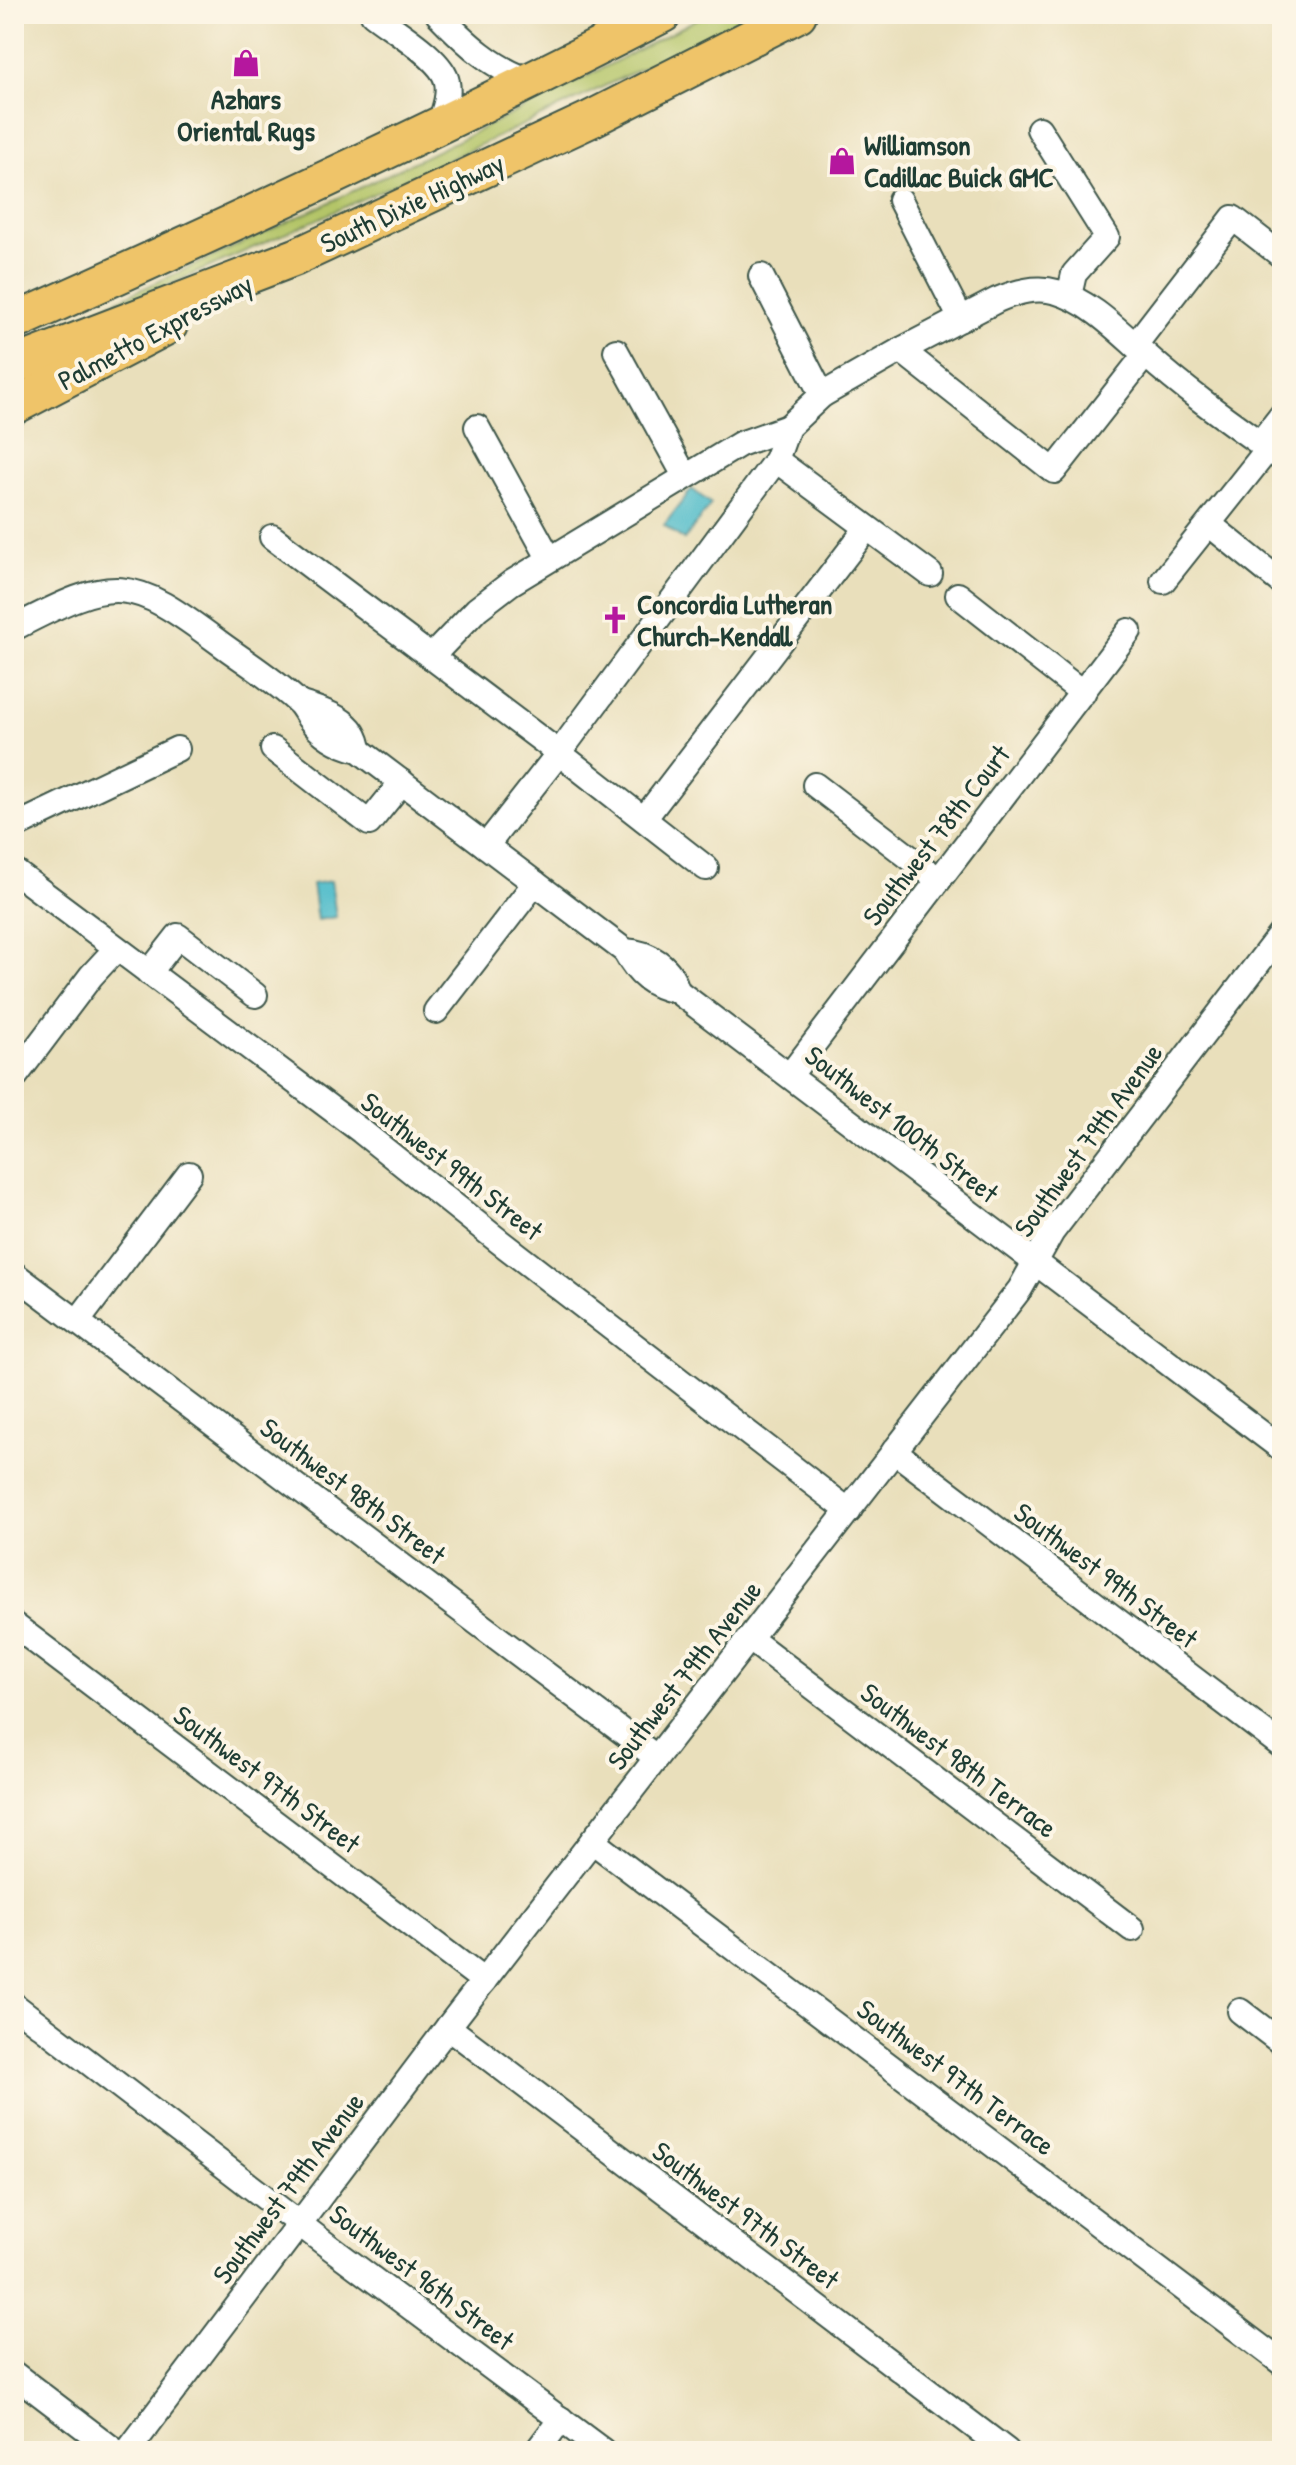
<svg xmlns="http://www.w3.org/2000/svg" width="1296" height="2465" viewBox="0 0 1296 2465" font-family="'Patrick Hand',sans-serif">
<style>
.green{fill:#b4c568;stroke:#6a814e;stroke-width:2}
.water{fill:#4fbcca;stroke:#377c7f;stroke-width:2}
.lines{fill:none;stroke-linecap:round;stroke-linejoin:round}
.minor-casing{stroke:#3d5548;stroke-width:28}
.highway-casing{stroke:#3d5548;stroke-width:40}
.minor{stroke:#fff;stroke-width:24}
.highway{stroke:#efc469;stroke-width:36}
.labels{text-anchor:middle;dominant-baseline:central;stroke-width:8;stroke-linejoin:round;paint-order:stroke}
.poi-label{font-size:28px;font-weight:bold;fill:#1f3d34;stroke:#fcf5e5;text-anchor:start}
.street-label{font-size:28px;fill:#1f3d34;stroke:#fcf5e5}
</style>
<rect width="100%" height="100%" fill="#fcf5e5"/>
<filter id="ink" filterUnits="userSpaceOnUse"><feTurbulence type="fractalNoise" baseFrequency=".0125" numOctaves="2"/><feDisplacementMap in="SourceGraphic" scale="16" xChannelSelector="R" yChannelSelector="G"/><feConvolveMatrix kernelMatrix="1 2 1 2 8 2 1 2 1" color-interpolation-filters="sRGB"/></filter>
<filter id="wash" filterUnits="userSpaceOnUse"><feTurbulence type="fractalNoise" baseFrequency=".006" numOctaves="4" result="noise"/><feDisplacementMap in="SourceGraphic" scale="32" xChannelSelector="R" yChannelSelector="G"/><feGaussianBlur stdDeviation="1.8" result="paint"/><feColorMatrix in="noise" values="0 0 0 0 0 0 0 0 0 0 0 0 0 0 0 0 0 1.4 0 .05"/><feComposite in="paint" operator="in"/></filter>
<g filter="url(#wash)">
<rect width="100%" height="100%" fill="#e9dfbb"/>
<path class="green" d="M707,14H752C509,135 263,246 14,351V346C249,243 480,134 707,14Z"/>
<g class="water">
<polygon points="692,489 711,504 684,540 664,525"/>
<polygon points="331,881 336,917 317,920 312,884"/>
</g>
</g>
<g filter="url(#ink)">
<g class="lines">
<defs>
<g id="minor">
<path d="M373,14C392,29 443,59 447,82C450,97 443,113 439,126"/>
<path d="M438,14C465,42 493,69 531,81"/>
<polyline points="1039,129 1107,237 1074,274 1069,296"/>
<polyline points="900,200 961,319"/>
<polyline points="761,276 822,395"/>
<polyline points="1135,345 1233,218 1282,256"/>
<polyline points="901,350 1054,471 1145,355"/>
<polyline points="616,351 685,476"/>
<polyline points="477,427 549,558"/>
<polyline points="1260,443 1282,415"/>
<polyline points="776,460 930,574"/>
<polyline points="1209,524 1282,583"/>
<polyline points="272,537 559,753 706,868"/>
<polyline points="1163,581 1268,449"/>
<polyline points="958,595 1083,693"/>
<path d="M14,628C116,575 129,575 221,644C247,663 276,681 299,703C303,707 306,713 309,718C322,736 338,745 359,750L625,951C638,975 651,986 677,991L1282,1449"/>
<polyline points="431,657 477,609 511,583 740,444 788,427"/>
<path d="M301,704C325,711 356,720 359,750"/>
<polyline points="273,749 369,823 402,782"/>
<polyline points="815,785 939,880"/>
<polyline points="644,819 867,528"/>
<polyline points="14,827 177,749"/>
<path d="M486,846L559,753L776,460L788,427L822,395L901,350L997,300C1016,292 1036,286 1057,292C1091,302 1119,332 1146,355C1188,393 1236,426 1282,459"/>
<polyline points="14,871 361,1131 500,1242 849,1511"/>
<path d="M625,951C649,952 672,967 677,991"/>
<polyline points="149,973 178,936 255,995"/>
<polyline points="436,1011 535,883"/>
<polyline points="790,1075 1129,631"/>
<polyline points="14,1078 91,976 116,949"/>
<polyline points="14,1274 656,1757"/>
<polyline points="78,1321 189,1174"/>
<polyline points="894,1451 1282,1746"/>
<polyline points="14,1625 484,1981"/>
<polyline points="750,1639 1132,1929"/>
<polyline points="592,1841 1282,2363"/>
<polyline points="14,2005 327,2245 603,2451"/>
<polyline points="1240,2011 1282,2043"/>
<polyline points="448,2027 1007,2451"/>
<polyline points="14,2374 115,2451"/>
<polyline points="128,2451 448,2027 1020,1289 1052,1232 1282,932"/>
<polyline points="537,2451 561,2419"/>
</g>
<g id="highway">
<path d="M14,322C234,224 449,124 663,14"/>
<polyline points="14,365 296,257 591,119 798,14"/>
<polyline points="14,406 169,325"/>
</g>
</defs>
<use href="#minor" class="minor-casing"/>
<use href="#highway" class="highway-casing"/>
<use href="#minor" class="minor"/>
<use href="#highway" class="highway"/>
</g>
</g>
<defs>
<symbol id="shop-bare" viewBox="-9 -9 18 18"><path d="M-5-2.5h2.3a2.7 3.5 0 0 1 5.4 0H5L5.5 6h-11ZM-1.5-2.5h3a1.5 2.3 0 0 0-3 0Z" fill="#b5179e" stroke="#fcf5e5" stroke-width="2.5" paint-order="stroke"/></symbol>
<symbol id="church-bare" viewBox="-9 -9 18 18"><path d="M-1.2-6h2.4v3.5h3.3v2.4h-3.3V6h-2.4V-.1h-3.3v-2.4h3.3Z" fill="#b5179e" stroke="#fcf5e5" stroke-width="2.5" paint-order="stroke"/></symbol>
</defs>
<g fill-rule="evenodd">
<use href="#shop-bare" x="226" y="43" width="40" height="40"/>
<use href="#shop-bare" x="822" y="141" width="40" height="40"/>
<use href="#church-bare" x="595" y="600" width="40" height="40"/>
</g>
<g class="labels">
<g class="poi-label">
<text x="246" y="99" text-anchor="middle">Azhars<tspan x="246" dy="32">Oriental Rugs</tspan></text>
<text x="864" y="145">Williamson<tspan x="864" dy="32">Cadillac Buick GMC</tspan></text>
<text x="637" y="604">Concordia Lutheran<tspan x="637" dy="32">Church-Kendall</tspan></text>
</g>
<g class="street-label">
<text transform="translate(412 203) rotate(-25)">South Dixie Highway</text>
<text transform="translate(155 332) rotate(-28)">Palmetto Expressway</text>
<text transform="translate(936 835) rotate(-52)">Southwest 78th Court</text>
<text transform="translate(902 1124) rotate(38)">Southwest 100th Street</text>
<text transform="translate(1088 1140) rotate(-54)">Southwest 79th Avenue</text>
<text transform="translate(452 1166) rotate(38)">Southwest 99th Street</text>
<text transform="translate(353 1491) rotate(37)">Southwest 98th Street</text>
<text transform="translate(1106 1575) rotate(37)">Southwest 99th Street</text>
<text transform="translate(684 1675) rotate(-52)">Southwest 79th Avenue</text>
<text transform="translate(959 1760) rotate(37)">Southwest 98th Terrace</text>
<text transform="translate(267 1779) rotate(37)">Southwest 97th Street</text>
<text transform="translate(956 2077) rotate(37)">Southwest 97th Terrace</text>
<text transform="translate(288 2188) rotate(-53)">Southwest 79th Avenue</text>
<text transform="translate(746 2215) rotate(37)">Southwest 97th Street</text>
<text transform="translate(422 2277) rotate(37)">Southwest 96th Street</text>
</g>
</g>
<rect width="1296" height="2465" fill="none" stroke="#fcf5e5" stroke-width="48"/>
</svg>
